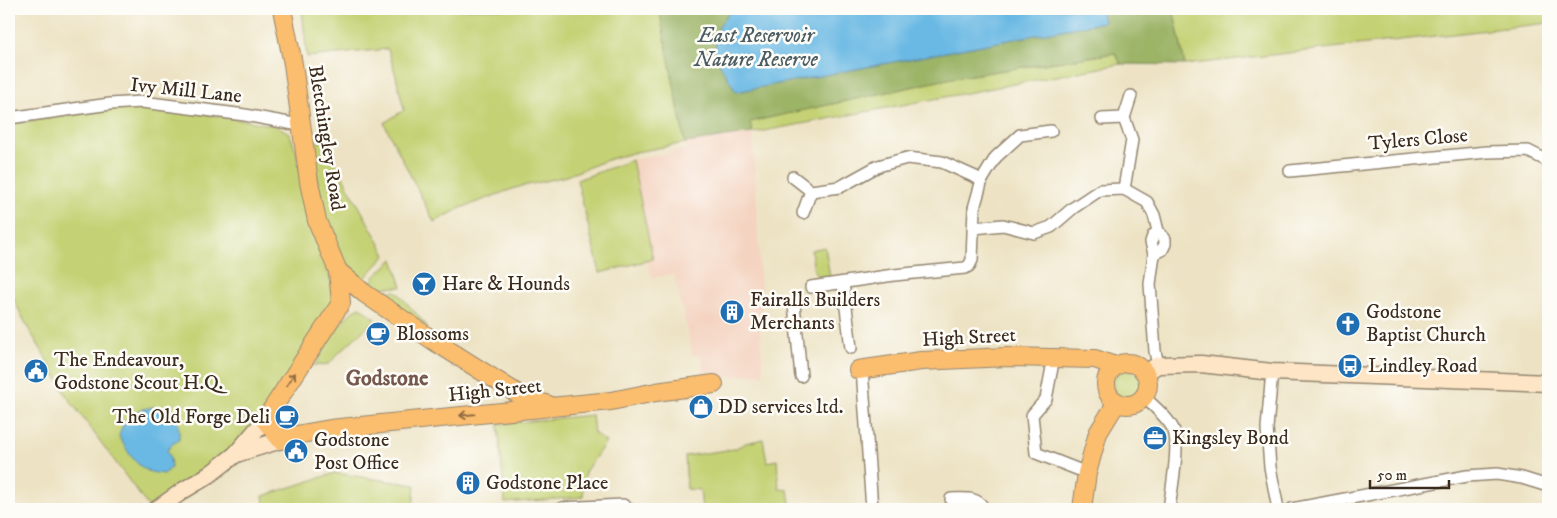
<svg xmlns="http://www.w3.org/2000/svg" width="1557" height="518" viewBox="0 0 1557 518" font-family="'IM FELL DW Pica',serif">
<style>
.built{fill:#f4d3c0}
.green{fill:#c4d274;stroke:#807e49}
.forest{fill:#9bb466;stroke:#6b6f42}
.water{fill:#6ab9e4;stroke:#527281}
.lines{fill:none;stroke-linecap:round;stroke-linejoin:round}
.street-casing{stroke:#948671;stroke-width:14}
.secondary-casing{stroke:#948671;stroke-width:19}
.primary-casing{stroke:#948671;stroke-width:20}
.street{stroke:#fff;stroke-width:11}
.secondary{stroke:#fde5c5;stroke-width:16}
.primary{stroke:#fbbd6e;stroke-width:18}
.oneway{stroke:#916c42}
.labels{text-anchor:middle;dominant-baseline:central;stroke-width:5;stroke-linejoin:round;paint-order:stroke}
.street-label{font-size:20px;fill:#3b2a1e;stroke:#fdfcf7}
.poi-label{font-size:20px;fill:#3b2a1e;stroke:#fdfcf7;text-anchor:start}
.water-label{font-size:21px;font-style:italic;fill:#4b5c63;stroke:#fdfcf7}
.quarter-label{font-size:22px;font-weight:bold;fill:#75584d;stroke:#fdfcf7}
</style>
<rect width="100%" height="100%" fill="#fdfcf7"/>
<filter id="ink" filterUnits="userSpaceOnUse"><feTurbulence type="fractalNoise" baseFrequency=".02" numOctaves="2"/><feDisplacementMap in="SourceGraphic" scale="10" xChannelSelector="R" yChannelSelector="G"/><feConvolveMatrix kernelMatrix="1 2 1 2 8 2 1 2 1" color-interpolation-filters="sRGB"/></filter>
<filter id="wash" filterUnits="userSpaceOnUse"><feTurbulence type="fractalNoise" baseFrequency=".0096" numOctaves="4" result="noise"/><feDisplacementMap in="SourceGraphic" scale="20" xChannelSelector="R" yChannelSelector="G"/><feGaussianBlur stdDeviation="1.12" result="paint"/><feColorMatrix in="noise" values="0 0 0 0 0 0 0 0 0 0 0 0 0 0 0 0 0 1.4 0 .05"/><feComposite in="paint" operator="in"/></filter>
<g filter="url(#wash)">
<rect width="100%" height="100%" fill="#ede3c4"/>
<polygon class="built" points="753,133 762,311 760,330 763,374 712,378 704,375 701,355 693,356 674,274 652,278 647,261 653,259 632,160 686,149 685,143"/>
<g class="green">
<polygon points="302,9 660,9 685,143 636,152 610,159 566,176 515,188 461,208 434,222 384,123 404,110 396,76 388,49 307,57"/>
<polygon points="1173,9 1548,9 1548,23 1185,65"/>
<polygon points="1115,53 1121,64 753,133 749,122 952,78"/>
<polygon points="130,106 171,108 277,126 289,133 296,150 308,214 336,294 333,307 248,435 150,509 66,395 42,351 28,328 9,290 9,124"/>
<polygon points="323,141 386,255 361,282 345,265 327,229 310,145"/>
<polygon points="632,160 653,259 600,273 577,180"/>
<polygon points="825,247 830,277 817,277 814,271 811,250"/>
<polygon points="393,259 402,287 368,288 374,277"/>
<polygon points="396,291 428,327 373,293"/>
<path d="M360,307L375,319C360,335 343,347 329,364L314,366C326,348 340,316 360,307Z"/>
<circle cx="1127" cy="384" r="14"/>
<polygon points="592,415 594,433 606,442 585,472 583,497 505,503 498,424"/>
<polygon points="763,439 767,462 777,460 779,489 788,490 791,509 702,509 700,490 687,489 685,456 734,449 746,443"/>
<polygon points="335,473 415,485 413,509 265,509 263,496"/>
</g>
<polygon class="forest" points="659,9 1173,9 1185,65 1121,64 1115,53 952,78 750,122 753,133 685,143"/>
<g class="water">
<polygon points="732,9 1101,9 1104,22 736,92 714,54 719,26"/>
<path d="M152,407C174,409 180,417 179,440L171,445L167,451L170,457L171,468L164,474C159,473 152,473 148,471C134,464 126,449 119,436C126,415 131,412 152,407Z"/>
</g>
</g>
<g filter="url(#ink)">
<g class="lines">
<defs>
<g id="street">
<polyline points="9,118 110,104 142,102 245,115 294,124 300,123"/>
<polyline points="1124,118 1131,96"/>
<polyline points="1102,119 1124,118 1132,140 1124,189"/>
<polyline points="1290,171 1487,152 1528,151 1548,161"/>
<polyline points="793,177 811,191 840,187 878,166 907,158 942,162 982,180"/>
<polyline points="803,213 811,191"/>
<polyline points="974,228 1003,225 1034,233 1051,227 1073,208 1100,190 1124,189 1147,202 1154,215 1158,231 1165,239 1165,244 1162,250 1154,254"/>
<polyline points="1158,231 1153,236 1151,242 1154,254 1150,284 1155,351 1158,365"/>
<polyline points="843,283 851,348"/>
<polyline points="811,287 894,275 965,268 969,266 972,260 974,208 982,180 996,157 1020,135 1051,131"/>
<polyline points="794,304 801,376"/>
<polyline points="1054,357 1046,399 1032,415 1036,453 1087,473"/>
<polyline points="862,369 872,509"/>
<polyline points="1272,372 1267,428 1270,467 1278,509"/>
<path d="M1143,396C1153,406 1169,418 1174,431C1180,446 1171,492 1169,509H1171"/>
<path d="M951,499C964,499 977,496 984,509"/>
<polyline points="562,508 623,505 629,509"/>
<polyline points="1292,509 1467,476 1497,474 1522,478 1548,486"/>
</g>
<g id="secondary">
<polyline points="1145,373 1158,365 1201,364 1272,372 1548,383"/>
<polyline points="236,454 281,440"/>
<polyline points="157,509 184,490 209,475 236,454 265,420"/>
</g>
<g id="primary">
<polyline points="282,9 293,64 309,182 317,221 338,271 341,303 265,420 281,440 296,435 330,429 611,401 656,392 714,384"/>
<polyline points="338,271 364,293 434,341 523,397 549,405"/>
<circle cx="1127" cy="384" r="21"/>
<polyline points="858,370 921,361 1007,357 1095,359 1115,366"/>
<polyline points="1082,509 1087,473 1098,433 1117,402"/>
</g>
</defs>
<use href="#street" class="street-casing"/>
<use href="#secondary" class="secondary-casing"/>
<use href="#primary" class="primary-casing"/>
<use href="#street" class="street"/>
<use href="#secondary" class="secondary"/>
<use href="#primary" class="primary"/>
</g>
<defs><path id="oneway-shaft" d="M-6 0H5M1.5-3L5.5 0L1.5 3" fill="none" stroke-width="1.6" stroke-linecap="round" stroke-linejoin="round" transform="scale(1.25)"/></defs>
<g class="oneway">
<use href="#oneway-shaft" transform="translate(291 379) rotate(-57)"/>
<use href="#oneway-shaft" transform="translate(467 415) rotate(175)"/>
</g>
</g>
<defs>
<symbol id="bar-disc" viewBox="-11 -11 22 22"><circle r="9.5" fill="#1f6fb2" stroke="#fdfcf7"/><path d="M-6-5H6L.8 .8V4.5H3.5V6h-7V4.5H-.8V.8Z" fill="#fff"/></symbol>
<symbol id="building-disc" viewBox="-11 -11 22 22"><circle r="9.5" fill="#1f6fb2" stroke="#fdfcf7"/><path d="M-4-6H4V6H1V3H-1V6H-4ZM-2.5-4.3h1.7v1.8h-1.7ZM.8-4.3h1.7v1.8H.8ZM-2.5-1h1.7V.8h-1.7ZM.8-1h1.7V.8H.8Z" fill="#fff"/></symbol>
<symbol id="church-disc" viewBox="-11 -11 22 22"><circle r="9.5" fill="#1f6fb2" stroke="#fdfcf7"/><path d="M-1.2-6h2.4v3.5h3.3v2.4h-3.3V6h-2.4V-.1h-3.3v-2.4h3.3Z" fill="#fff"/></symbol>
<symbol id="cafe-disc" viewBox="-11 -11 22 22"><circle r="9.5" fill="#1f6fb2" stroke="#fdfcf7"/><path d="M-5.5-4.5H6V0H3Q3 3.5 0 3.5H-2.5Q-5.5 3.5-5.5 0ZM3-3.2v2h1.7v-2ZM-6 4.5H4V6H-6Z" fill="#fff"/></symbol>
<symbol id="bus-disc" viewBox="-11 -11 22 22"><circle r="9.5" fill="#1f6fb2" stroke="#fdfcf7"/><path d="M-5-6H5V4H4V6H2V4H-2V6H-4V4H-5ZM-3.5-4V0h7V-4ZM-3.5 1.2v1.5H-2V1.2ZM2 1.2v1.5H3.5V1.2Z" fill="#fff"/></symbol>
<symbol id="civic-disc" viewBox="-11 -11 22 22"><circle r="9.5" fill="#1f6fb2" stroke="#fdfcf7"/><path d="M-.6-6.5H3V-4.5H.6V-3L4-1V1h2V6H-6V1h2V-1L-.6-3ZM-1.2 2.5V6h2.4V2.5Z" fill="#fff"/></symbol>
<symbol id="shop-disc" viewBox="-11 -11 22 22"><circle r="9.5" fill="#1f6fb2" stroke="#fdfcf7"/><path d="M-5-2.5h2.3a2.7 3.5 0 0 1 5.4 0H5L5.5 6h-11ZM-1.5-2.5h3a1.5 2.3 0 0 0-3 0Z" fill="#fff"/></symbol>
<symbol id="office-disc" viewBox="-11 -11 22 22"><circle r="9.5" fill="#1f6fb2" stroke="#fdfcf7"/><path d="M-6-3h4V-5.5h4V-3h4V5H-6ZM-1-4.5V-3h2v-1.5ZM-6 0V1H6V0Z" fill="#fff"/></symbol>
</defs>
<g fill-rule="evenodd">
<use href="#bar-disc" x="410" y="270" width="28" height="28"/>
<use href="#building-disc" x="718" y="298" width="28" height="28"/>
<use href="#church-disc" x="1334" y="310" width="28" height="28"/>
<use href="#cafe-disc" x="364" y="320" width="28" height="28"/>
<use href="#bus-disc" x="1336" y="352" width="28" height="28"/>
<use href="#civic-disc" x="22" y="357" width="28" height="28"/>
<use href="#shop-disc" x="687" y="393" width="28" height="28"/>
<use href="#cafe-disc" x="273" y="403" width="28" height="28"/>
<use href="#office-disc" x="1141" y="424" width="28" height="28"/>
<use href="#civic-disc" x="282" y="437" width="28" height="28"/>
<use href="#building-disc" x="454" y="469" width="28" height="28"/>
</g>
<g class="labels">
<g class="street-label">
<text transform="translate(186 91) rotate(6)">Ivy Mill Lane</text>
<text transform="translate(326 138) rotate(81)">Bletchingley Road</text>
<text transform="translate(1418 140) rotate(-5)">Tylers Close</text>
<text transform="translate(969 338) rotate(-3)">High Street</text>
<text transform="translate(495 391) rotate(-6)">High Street</text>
</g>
<g class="poi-label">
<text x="442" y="284">Hare &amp; Hounds</text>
<text x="750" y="300">Fairalls Builders<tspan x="750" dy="23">Merchants</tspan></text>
<text x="1366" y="312">Godstone<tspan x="1366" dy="23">Baptist Church</tspan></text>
<text x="396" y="334">Blossoms</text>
<text x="54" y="360">The Endeavour,<tspan x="54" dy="23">Godstone Scout H.Q.</tspan></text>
<text x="1368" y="366">Lindley Road</text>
<text x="718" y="407">DD services ltd.</text>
<text x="270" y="417" text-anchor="end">The Old Forge Deli</text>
<text x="1172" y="438">Kingsley Bond</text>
<text x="314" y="440">Godstone<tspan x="314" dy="23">Post Office</tspan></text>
<text x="486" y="483">Godstone Place</text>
</g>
<g class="water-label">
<text x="756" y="36">East Reservoir<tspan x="756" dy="24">Nature Reserve</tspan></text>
</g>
<g class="quarter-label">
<text x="387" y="378">Godstone</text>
</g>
</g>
<rect width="1557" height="518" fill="none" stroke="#fdfcf7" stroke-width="30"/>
<path d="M1370 480v8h79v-8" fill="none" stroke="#3b2a1e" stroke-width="2.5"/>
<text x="1377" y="480" font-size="15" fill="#3b2a1e" stroke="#fdfcf7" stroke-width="4" paint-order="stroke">50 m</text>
</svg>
